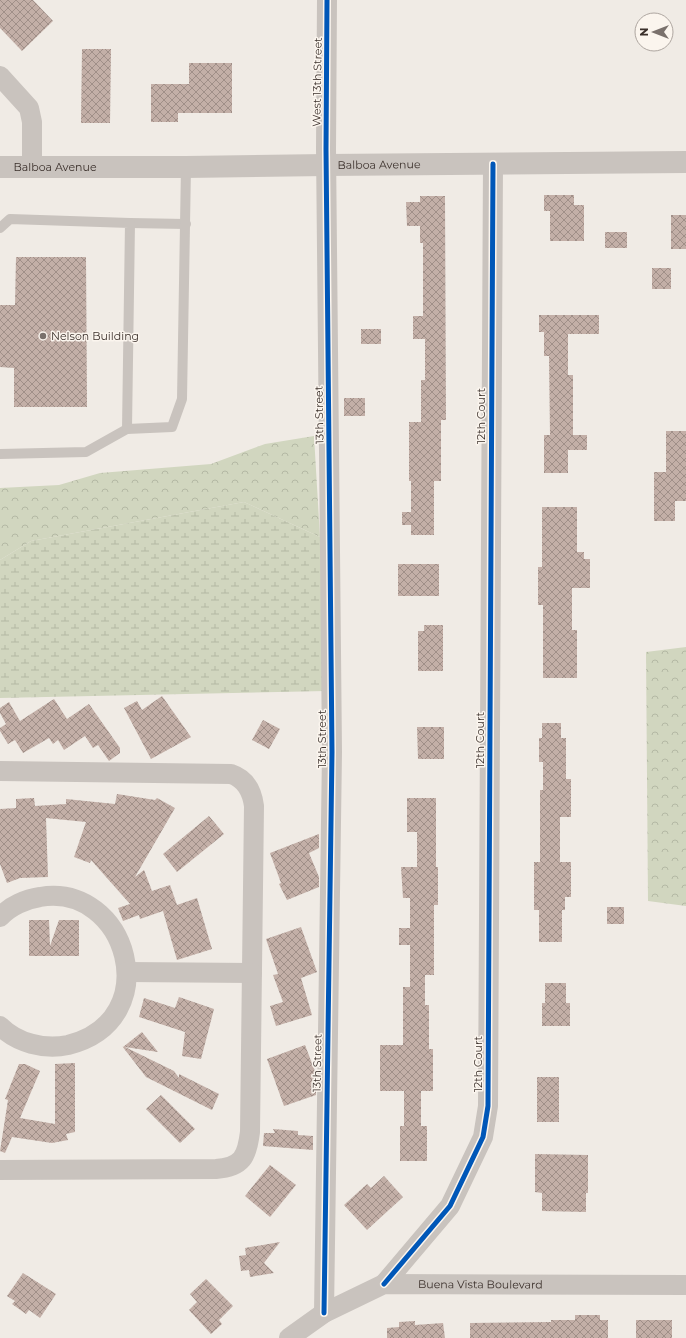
<svg xmlns="http://www.w3.org/2000/svg" width="686" height="1338" viewBox="0 0 686 1338" font-family="Montserrat,sans-serif">
<style>
.forest{fill:url(#forest-crowns)}
.wetland{fill:url(#wetland-marsh)}
.building{fill:url(#building-cross-hatch)}
.lines{fill:none;stroke-linecap:round;stroke-linejoin:round}
.service{stroke:#c9c3be;stroke-width:10}
.minor{stroke:#c9c3be;stroke-width:20}
.tertiary{stroke:#c9c3be;stroke-width:22}
.cycleway-casing{stroke:#fbf5ee;stroke-width:8}
.cycleway{stroke:#0057b8;stroke-width:5}
.poi-dot{fill:#7a716c;stroke:#fbf5ee;stroke-width:1.5}
.labels{text-anchor:middle;dominant-baseline:central;stroke-width:3;stroke-linejoin:round;paint-order:stroke}
.street-label{font-size:11px;fill:#3b302b;stroke:#fbf5ee}
.poi-label{font-size:11px;fill:#3b302b;stroke:#fbf5ee;text-anchor:start}
</style>
<defs>
<pattern id="forest-crowns" width="20" height="18" patternUnits="userSpaceOnUse"><rect width="20" height="18" fill="#d1d6bf"/><path d="M2 6a3 3 0 1 1 6 0M12 15a3 3 0 1 1 6 0" fill="none" stroke="#b4b8a4"/></pattern>
<pattern id="wetland-marsh" width="20" height="14" patternUnits="userSpaceOnUse"><rect width="20" height="14" fill="#d1d6bf"/><path d="M1 5h8M5 5V1M11 12h8M15 12V8" fill="none" stroke="#b4b8a4"/></pattern>
<pattern id="building-cross-hatch" width="8" height="8" patternUnits="userSpaceOnUse"><rect width="8" height="8" fill="#c3afa7"/><path d="M0 0l8 8M0 8l8-8" fill="none" stroke="#a08f88"/></pattern>
</defs>
<rect width="100%" height="100%" fill="#f0ebe5"/>
<g class="forest">
<polygon points="314,436 320,537 244,502 31,541 0,560 0,488 59,485 100,473 211,464 265,444"/>
<polygon points="686,647 686,906 648,901 646,652"/>
</g>
<polygon class="wetland" points="244,502 320,537 326,691 0,698 0,560 31,541"/>
<g class="building">
<polygon points="0,0 33,0 53,21 22,51 0,28"/>
<polygon points="82,49 111,49 110,123 81,123"/>
<polygon points="189,63 232,63 232,113 178,113 178,122 151,122 151,84 189,84"/>
<polygon points="544,195 574,195 574,205 584,205 584,241 550,241 550,211 544,211"/>
<polygon points="420,196 445,196 446,420 441,420 441,481 434,481 434,535 411,535 411,525 402,525 402,512 411,512 411,481 409,481 409,422 421,422 421,380 425,380 425,339 413,339 413,316 423,316 423,243 420,243 420,226 407,226 406,202 420,202"/>
<rect x="671" y="215" width="15" height="34"/>
<rect x="605" y="232" width="22" height="16"/>
<polygon points="16,257 86,257 87,407 14,407 14,368 0,367 0,305 15,305"/>
<rect x="652" y="268" width="19" height="21"/>
<polygon points="539,315 599,315 599,334 568,334 568,375 573,375 573,435 587,435 587,450 568,450 568,473 544,473 544,435 550,435 549,356 544,356 544,332 539,332"/>
<rect x="361" y="329" width="20" height="15"/>
<rect x="344" y="398" width="21" height="18"/>
<polygon points="666,431 686,431 686,501 675,501 675,521 654,521 654,472 666,472"/>
<polygon points="542,507 577,507 577,552 584,552 584,559 590,559 590,588 572,588 572,630 577,630 577,678 543,678 543,605 538,605 538,567 542,567"/>
<rect x="398" y="564" width="41" height="32"/>
<polygon points="424,625 443,625 443,671 418,671 418,631 424,631"/>
<polygon points="162,696 191,737 151,759 124,708 137,701 142,710"/>
<polygon points="54,699 67,719 89,704 120,748 120,753 109,761 98,745 93,748 85,736 64,750 58,740 53,744 49,738 23,753 15,740 8,744 0,731 0,728 6,724 0,713 0,708 9,702 20,721"/>
<polygon points="263,720 280,729 269,749 252,740"/>
<polygon points="542,723 561,723 561,738 566,738 566,779 571,779 571,817 560,817 560,862 571,862 571,897 565,897 565,910 562,910 562,942 539,942 539,910 534,910 534,862 540,862 540,790 543,790 543,762 539,762 539,738 542,738"/>
<polygon points="417,727 444,727 444,759 418,759"/>
<polygon points="117,794 155,800 157,798 175,808 135,877 144,870 152,891 170,885 177,905 197,898 212,949 177,960 163,911 140,919 139,915 123,921 118,908 130,904 91,860 90,863 74,857 86,822 46,818 48,877 20,878 7,883 0,864 0,809 16,808 16,799 34,798 35,806 66,804 66,799 115,804"/>
<polygon points="407,798 436,798 436,867 438,867 438,905 434,905 434,975 425,975 425,1005 429,1005 429,1049 433,1049 433,1091 421,1091 421,1126 427,1126 427,1161 400,1161 400,1126 404,1126 404,1091 380,1091 380,1045 403,1045 403,987 410,987 410,945 399,945 399,928 410,928 410,898 403,898 401,867 417,867 417,832 407,832"/>
<polygon points="209,816 224,834 177,872 163,854"/>
<polygon points="319,834 319,848 309,853 319,877 319,887 287,900 279,884 281,883 270,853"/>
<rect x="607" y="907" width="17" height="17"/>
<polygon points="29,920 49,920 50,946 59,920 79,920 79,956 29,956"/>
<polygon points="301,927 317,972 301,978 312,1015 276,1026 270,1006 283,1002 273,975 278,974 266,939"/>
<polygon points="545,983 566,983 566,1003 570,1003 570,1026 542,1026 542,1003 545,1003"/>
<polygon points="179,997 214,1009 201,1059 182,1056 185,1032 139,1017 144,998 175,1008"/>
<polygon points="142,1032 158,1052 125,1047 174,1071 179,1078 179,1074 219,1094 212,1110 146,1077 122,1046 123,1047"/>
<polygon points="305,1045 316,1074 316,1095 284,1106 267,1059"/>
<polygon points="75,1063 75,1132 66,1134 68,1140 52,1143 12,1137 5,1153 0,1151 8,1100 5,1099 19,1064 25,1064 40,1071 20,1118 55,1124 55,1064"/>
<rect x="537" y="1077" width="22" height="45"/>
<polygon points="161,1095 195,1129 180,1143 146,1109"/>
<polygon points="273,1129 298,1131 298,1135 313,1136 313,1150 263,1146 264,1133 275,1133"/>
<polygon points="535,1154 588,1155 588,1193 586,1193 586,1212 542,1211 542,1193 535,1192"/>
<polygon points="270,1165 296,1185 270,1217 245,1196"/>
<polygon points="384,1176 403,1197 367,1230 344,1205 367,1184 371,1188"/>
<polygon points="280,1242 264,1263 274,1273 250,1277 249,1270 241,1271 239,1256 246,1255 245,1248"/>
<polygon points="23,1273 56,1294 40,1318 29,1310 26,1314 12,1304 15,1301 7,1296"/>
<polygon points="206,1279 233,1306 219,1320 222,1324 211,1334 189,1310 197,1302 190,1294"/>
<polygon points="575,1315 600,1315 600,1320 608,1320 608,1338 470,1338 470,1323 551,1322 551,1320 575,1320"/>
<rect x="636" y="1320" width="36" height="18"/>
<polygon points="415,1321 415,1325 443,1323 445,1338 387,1338 387,1328 399,1327 399,1322"/>
</g>
<g class="lines">
<g class="service">
<polyline points="130,223 186,224"/>
<polyline points="0,228 10,219 130,223 127,429 86,452 0,454"/>
<polyline points="127,429 172,427 182,399 186,167"/>
</g>
<g class="minor">
<polyline points="0,76 29,108 32,122 32,167"/>
<path d="M0,771L231,774C246,779 252,791 254,806L250,1132C247,1157 242,1167 216,1169L0,1170"/>
<path d="M0,917C10,906 26,899 40,897C127,882 168,1020 68,1045C44,1050 17,1043 0,1026"/>
<polyline points="127,972 252,973"/>
<polyline points="384,1284 450,1206 483,1137 488,1106 493,164"/>
<polyline points="324,1313 332,752 326,149 327,0"/>
<path id="s1" d="M289,1338L324,1313L384,1284L686,1285"/>
</g>
<path class="tertiary" id="s2" d="M0,167H186L326,165L686,162"/>
<defs>
<g id="cycleway">
<polyline points="384,1284 450,1206 483,1137 488,1106 493,164"/>
<polyline points="324,1313 332,752 326,149 327,0"/>
</g>
</defs>
<use href="#cycleway" class="cycleway-casing"/>
<use href="#cycleway" class="cycleway"/>
</g>
<circle class="poi-dot" cx="43" cy="336" r="4"/>
<g class="labels">
<g class="street-label">
<text transform="translate(317 82) rotate(-89)">West 13th Street</text>
<text stroke="none"><textPath href="#s2" startOffset="379">Balboa Avenue</textPath></text>
<text stroke="none"><textPath href="#s2" startOffset="55">Balboa Avenue</textPath></text>
<text transform="translate(319 415) rotate(-91)">13th Street</text>
<text transform="translate(481 416) rotate(-90)">12th Court</text>
<text transform="translate(322 739) rotate(-90)">13th Street</text>
<text transform="translate(480 740) rotate(-90)">12th Court</text>
<text transform="translate(317 1063) rotate(-89)">13th Street</text>
<text transform="translate(478 1064) rotate(-90)">12th Court</text>
<text stroke="none"><textPath href="#s1" startOffset="206">Buena Vista Boulevard</textPath></text>
</g>
<g class="poi-label">
<text x="51" y="336">Nelson Building</text>
</g>
</g>
<g transform="translate(654 32) rotate(270)"><circle r="19" fill="#fbf5ee" stroke="#aea6a0"/>
<path d="M0-3L7 15L0 10L-7 15Z" fill="#7a716c"/>
<text y="-6" font-size="11" font-weight="bold" text-anchor="middle" fill="#3b302b">N</text>
</g>
</svg>
